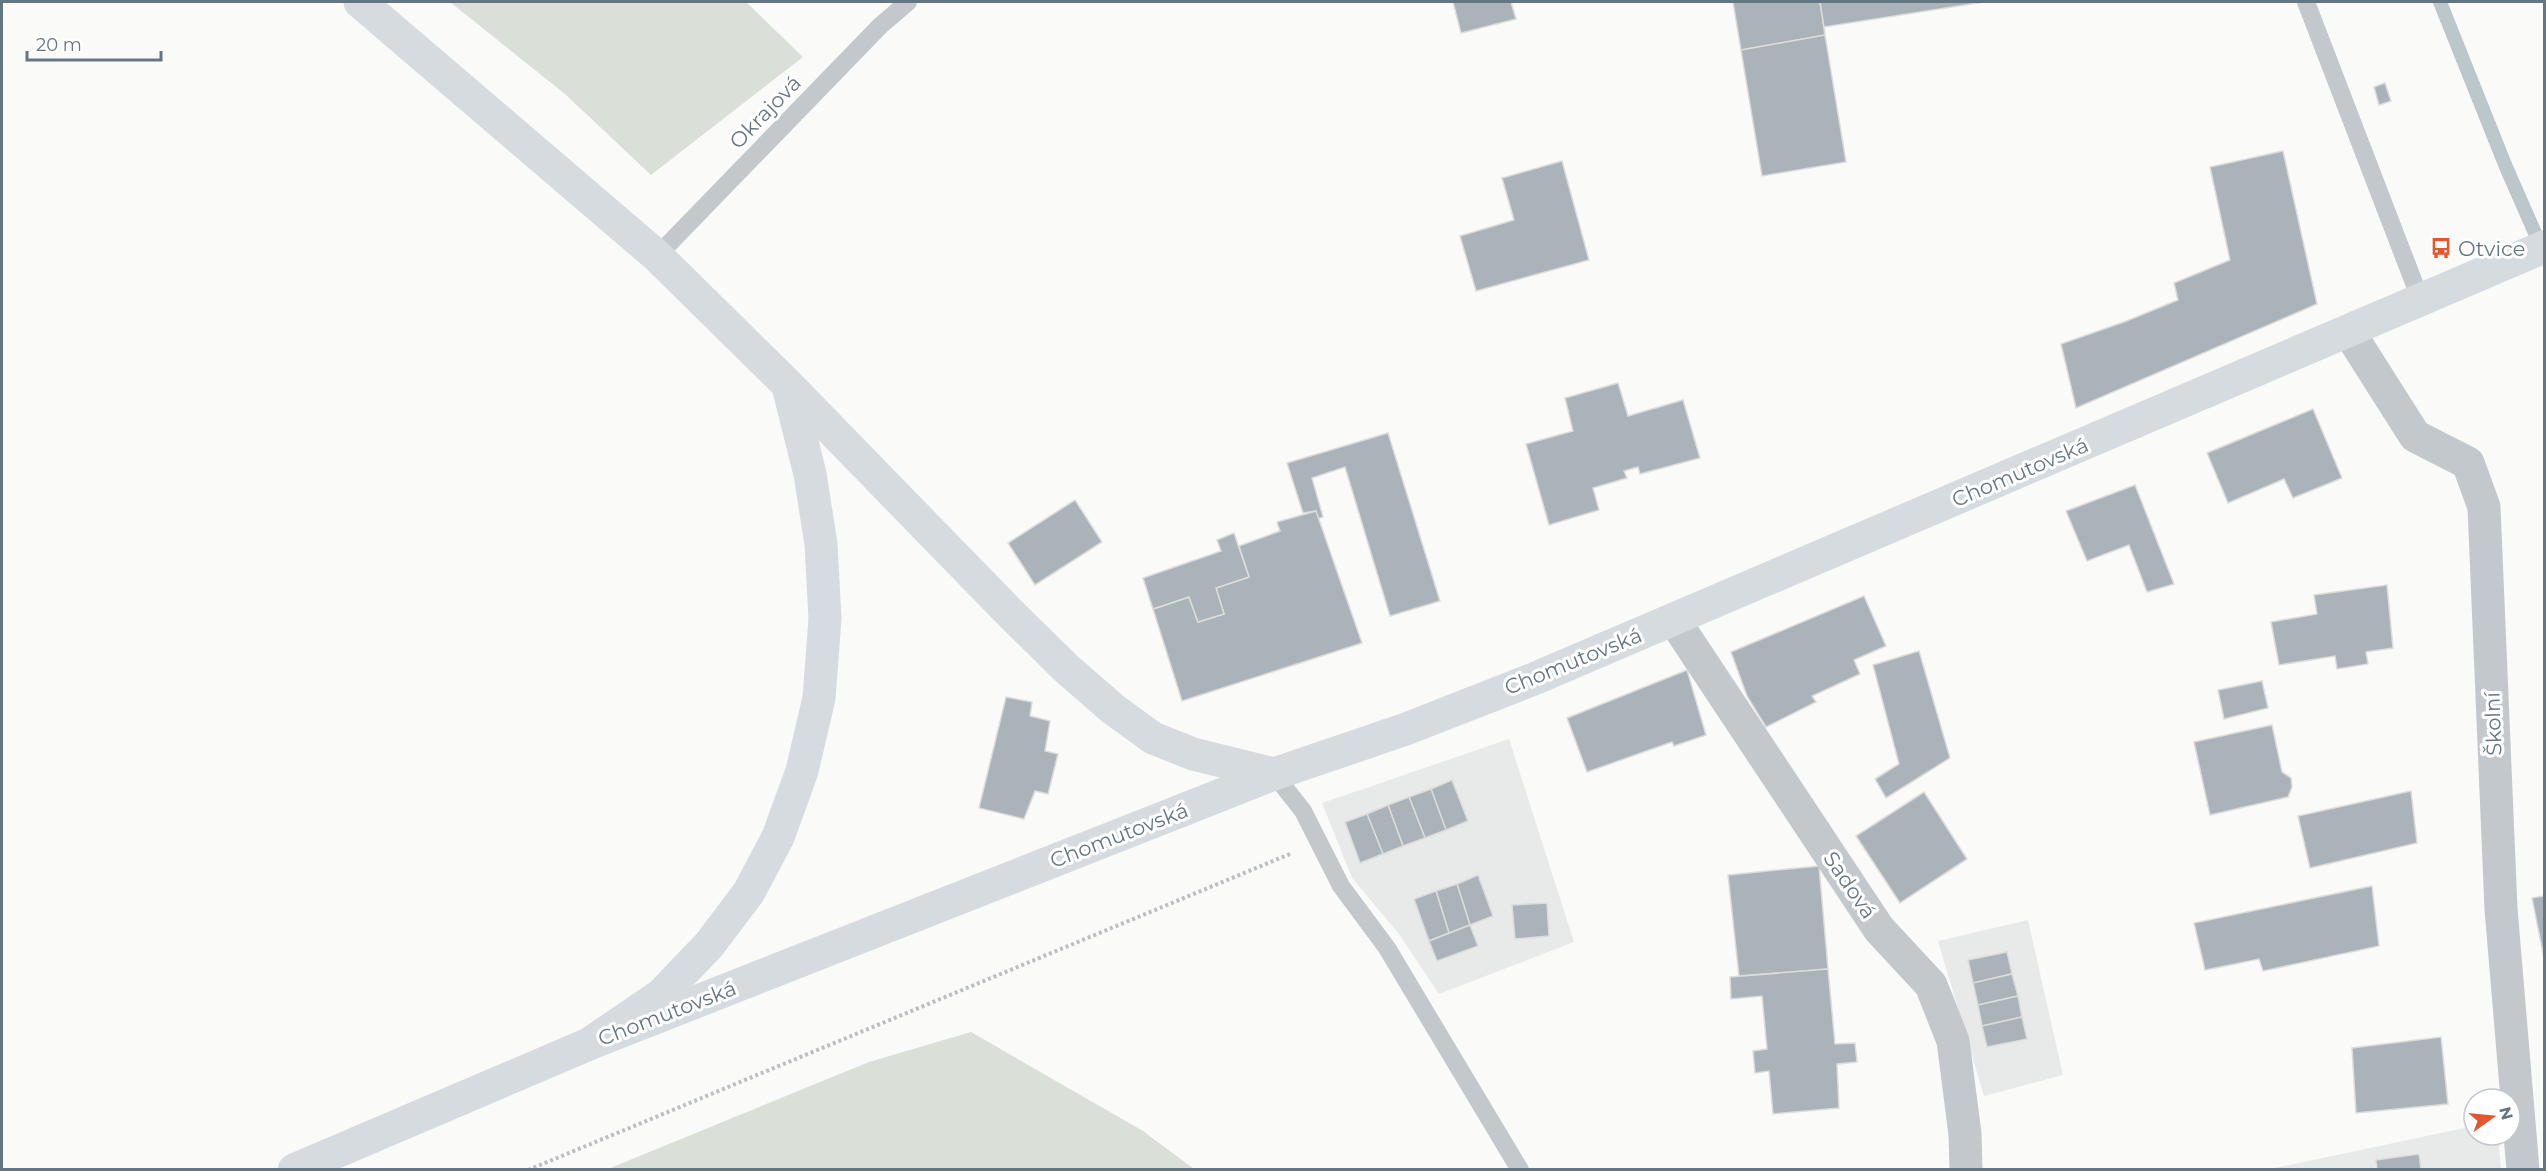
<svg xmlns="http://www.w3.org/2000/svg" width="2546" height="1171" viewBox="0 0 2546 1171" font-family="Montserrat,sans-serif">
<style>
.built{fill:#e8e9e9}
.green{fill:#dadfd7}
.lines{fill:none;stroke-linecap:round;stroke-linejoin:round}
.stream{stroke:#bbc7cb;stroke-width:14}
.building{fill:#aab3b9;stroke:#dcdcda;stroke-width:1.5}
.path{stroke:#bbbfc2;stroke-width:4;stroke-dasharray:3 3;stroke-linecap:butt}
.service{stroke:#c3c8cc;stroke-width:18}
.minor{stroke:#c3c8cc;stroke-width:33}
.secondary{stroke:#d6dbdf;stroke-width:33}
.labels{text-anchor:middle;dominant-baseline:central;stroke-width:6;stroke-linejoin:round;paint-order:stroke}
.street-label{font-size:21px;fill:#657683;stroke:#fff}
.poi-label{font-size:21px;fill:#657683;stroke:#fff;text-anchor:start}
</style>
<rect width="100%" height="100%" fill="#fafaf8"/>
<g class="built">
<polygon points="1509,739 1574,942 1439,994 1399,934 1352,878 1322,803"/>
<polygon points="2028,920 2063,1075 1984,1096 1938,941"/>
<polygon points="2474,1126 2474,1135 2498,1135 2501,1169 2266,1170"/>
</g>
<g class="green">
<polygon points="450,2 746,2 803,57 651,175 565,94"/>
<polygon points="971,1032 1143,1131 1194,1169 608,1169 869,1062"/>
</g>
<g class="lines">
<polyline class="stream" points="2440,2 2506,167 2542,249"/>
</g>
<g class="building">
<polygon points="1453,2 1511,2 1516,19 1461,33"/>
<polygon points="1733,2 1820,2 1825,35 1741,50"/>
<polygon points="1820,2 1984,2 1824,27"/>
<polygon points="1825,35 1846,162 1762,176 1741,50"/>
<polygon points="2385,83 2391,101 2379,105 2374,87"/>
<polygon points="2283,151 2317,304 2076,408 2061,344 2124,322 2178,300 2174,283 2230,260 2210,167"/>
<polygon points="1562,161 1589,260 1476,291 1460,236 1514,220 1502,178"/>
<polygon points="1618,383 1628,416 1683,400 1700,458 1640,474 1638,467 1624,471 1627,478 1593,488 1599,510 1549,525 1526,444 1573,431 1565,398"/>
<polygon points="2313,409 2342,478 2293,498 2284,479 2228,503 2207,453"/>
<polygon points="1388,433 1440,601 1390,616 1345,467 1312,478 1323,517 1317,519 1316,511 1303,513 1287,463"/>
<polygon points="2135,485 2174,584 2147,592 2129,545 2087,561 2066,511"/>
<polygon points="1075,500 1102,542 1035,585 1008,543"/>
<polygon points="1316,511 1362,643 1182,701 1153,609 1189,597 1198,622 1224,614 1216,588 1249,577 1239,546 1280,531 1277,522"/>
<polygon points="1234,533 1249,577 1216,588 1224,614 1198,622 1189,597 1153,609 1143,578 1221,551 1217,540"/>
<polygon points="2387,585 2393,648 2366,652 2368,664 2337,669 2335,656 2279,665 2271,622 2317,614 2314,595"/>
<polygon points="1864,596 1886,646 1854,660 1860,674 1812,696 1816,702 1766,727 1747,696 1731,652"/>
<polygon points="1919,651 1950,758 1886,798 1875,779 1899,764 1873,665"/>
<polygon points="1687,670 1706,735 1674,746 1672,742 1587,772 1567,718"/>
<polygon points="2262,681 2268,708 2224,719 2218,690"/>
<polygon points="1006,697 1032,702 1030,716 1050,721 1045,751 1058,754 1048,794 1035,791 1024,819 979,808"/>
<polygon points="2272,725 2282,772 2291,778 2292,787 2288,797 2210,815 2194,742"/>
<polygon points="1452,780 1468,821 1446,830 1431,789"/>
<polygon points="1431,789 1446,830 1425,838 1409,797"/>
<polygon points="2411,791 2417,843 2310,868 2298,816"/>
<polygon points="1924,792 1967,859 1900,903 1856,836"/>
<polygon points="1409,797 1425,838 1403,846 1388,805"/>
<polygon points="1388,805 1403,846 1383,854 1367,814"/>
<polygon points="1367,814 1383,854 1360,863 1345,822"/>
<polygon points="1819,866 1828,969 1739,976 1728,875"/>
<polygon points="1478,875 1493,916 1470,925 1457,884"/>
<polygon points="1457,884 1470,925 1449,933 1436,891"/>
<polygon points="2372,886 2379,946 2263,971 2259,959 2205,970 2194,923"/>
<polygon points="1436,891 1449,933 1429,941 1414,899"/>
<polygon points="2544,896 2544,958 2532,898"/>
<polygon points="1547,903 1549,936 1515,939 1512,905"/>
<polygon points="1470,925 1478,946 1437,961 1429,941"/>
<polygon points="2007,952 2012,974 1973,983 1968,960"/>
<polygon points="1828,969 1835,1044 1855,1043 1857,1062 1837,1064 1839,1108 1773,1114 1769,1071 1755,1073 1753,1051 1767,1049 1762,996 1731,999 1730,977"/>
<polygon points="2012,974 2018,996 1978,1005 1973,983"/>
<polygon points="2018,996 2022,1017 1982,1026 1978,1005"/>
<polygon points="2022,1017 2027,1039 1987,1047 1982,1026"/>
<polygon points="2441,1037 2448,1104 2356,1113 2352,1048"/>
<polygon points="2419,1154 2421,1170 2377,1170 2376,1160"/>
</g>
<g class="lines">
<polyline class="path" points="528,1170 1290,854"/>
<g class="service">
<polyline points="2306,2 2421,301"/>
<polyline points="657,256 880,26 908,2"/>
<polyline points="1274,774 1303,811 1341,886 1387,948 1520,1170"/>
</g>
<g class="minor">
<polyline points="2349,332 2415,436 2468,463 2484,507 2501,909 2523,1170"/>
<polyline points="1674,620 1879,929 1931,985 1953,1041 1965,1134 1966,1170"/>
</g>
<g class="secondary">
<polyline points="360,2 657,256 787,384 1010,613 1067,669 1113,709 1153,738 1193,754 1274,774"/>
<polyline points="589,1044 1274,774 1406,729 1536,678 2544,247"/>
<polyline points="294,1170 589,1044 661,995 709,945 749,892 778,837 802,771 819,698 825,619 821,544 810,474 788,386"/>
</g>
</g>
<defs>
<symbol id="bus-bare" viewBox="-9 -9 18 18"><path d="M-5-6H5V4H4V6H2V4H-2V6H-4V4H-5ZM-3.5-4V0h7V-4ZM-3.5 1.2v1.5H-2V1.2ZM2 1.2v1.5H3.5V1.2Z" fill="#e4572e" stroke="#fff" stroke-width="2.5" paint-order="stroke"/></symbol>
</defs>
<g fill-rule="evenodd">
<use href="#bus-bare" x="2426" y="233" width="30" height="30"/>
</g>
<g class="labels">
<g class="street-label">
<text transform="translate(765 112) rotate(-46)">Okrajová</text>
<text transform="translate(2020 472) rotate(-23)">Chomutovská</text>
<text transform="translate(1573 661) rotate(-22)">Chomutovská</text>
<text transform="translate(2493 724) rotate(-92)">Školní</text>
<text transform="translate(1119 835) rotate(-21)">Chomutovská</text>
<text transform="translate(1850 885) rotate(56)">Sadová</text>
<text transform="translate(667 1013) rotate(-21)">Chomutovská</text>
</g>
<g class="poi-label">
<text x="2458" y="248">Otvice</text>
</g>
</g>
<rect width="2546" height="1171" fill="none" stroke="#657683" stroke-width="6"/>
<g transform="translate(2492 1117) rotate(75)"><circle r="28" fill="#ffffff" stroke="#c1c8cd" stroke-width="1.5"/>
<path d="M0-4.5L10 22L0 15L-10 22Z" fill="#e4572e"/>
<text y="-9" font-size="16" font-weight="bold" text-anchor="middle" fill="#657683">N</text>
</g>
<path d="M27 51v9h134v-9" fill="none" stroke="#657683" stroke-width="3"/>
<text x="36" y="51" font-size="18" fill="#657683" stroke="#ffffff" stroke-width="4.5" paint-order="stroke">20 m</text>
</svg>
